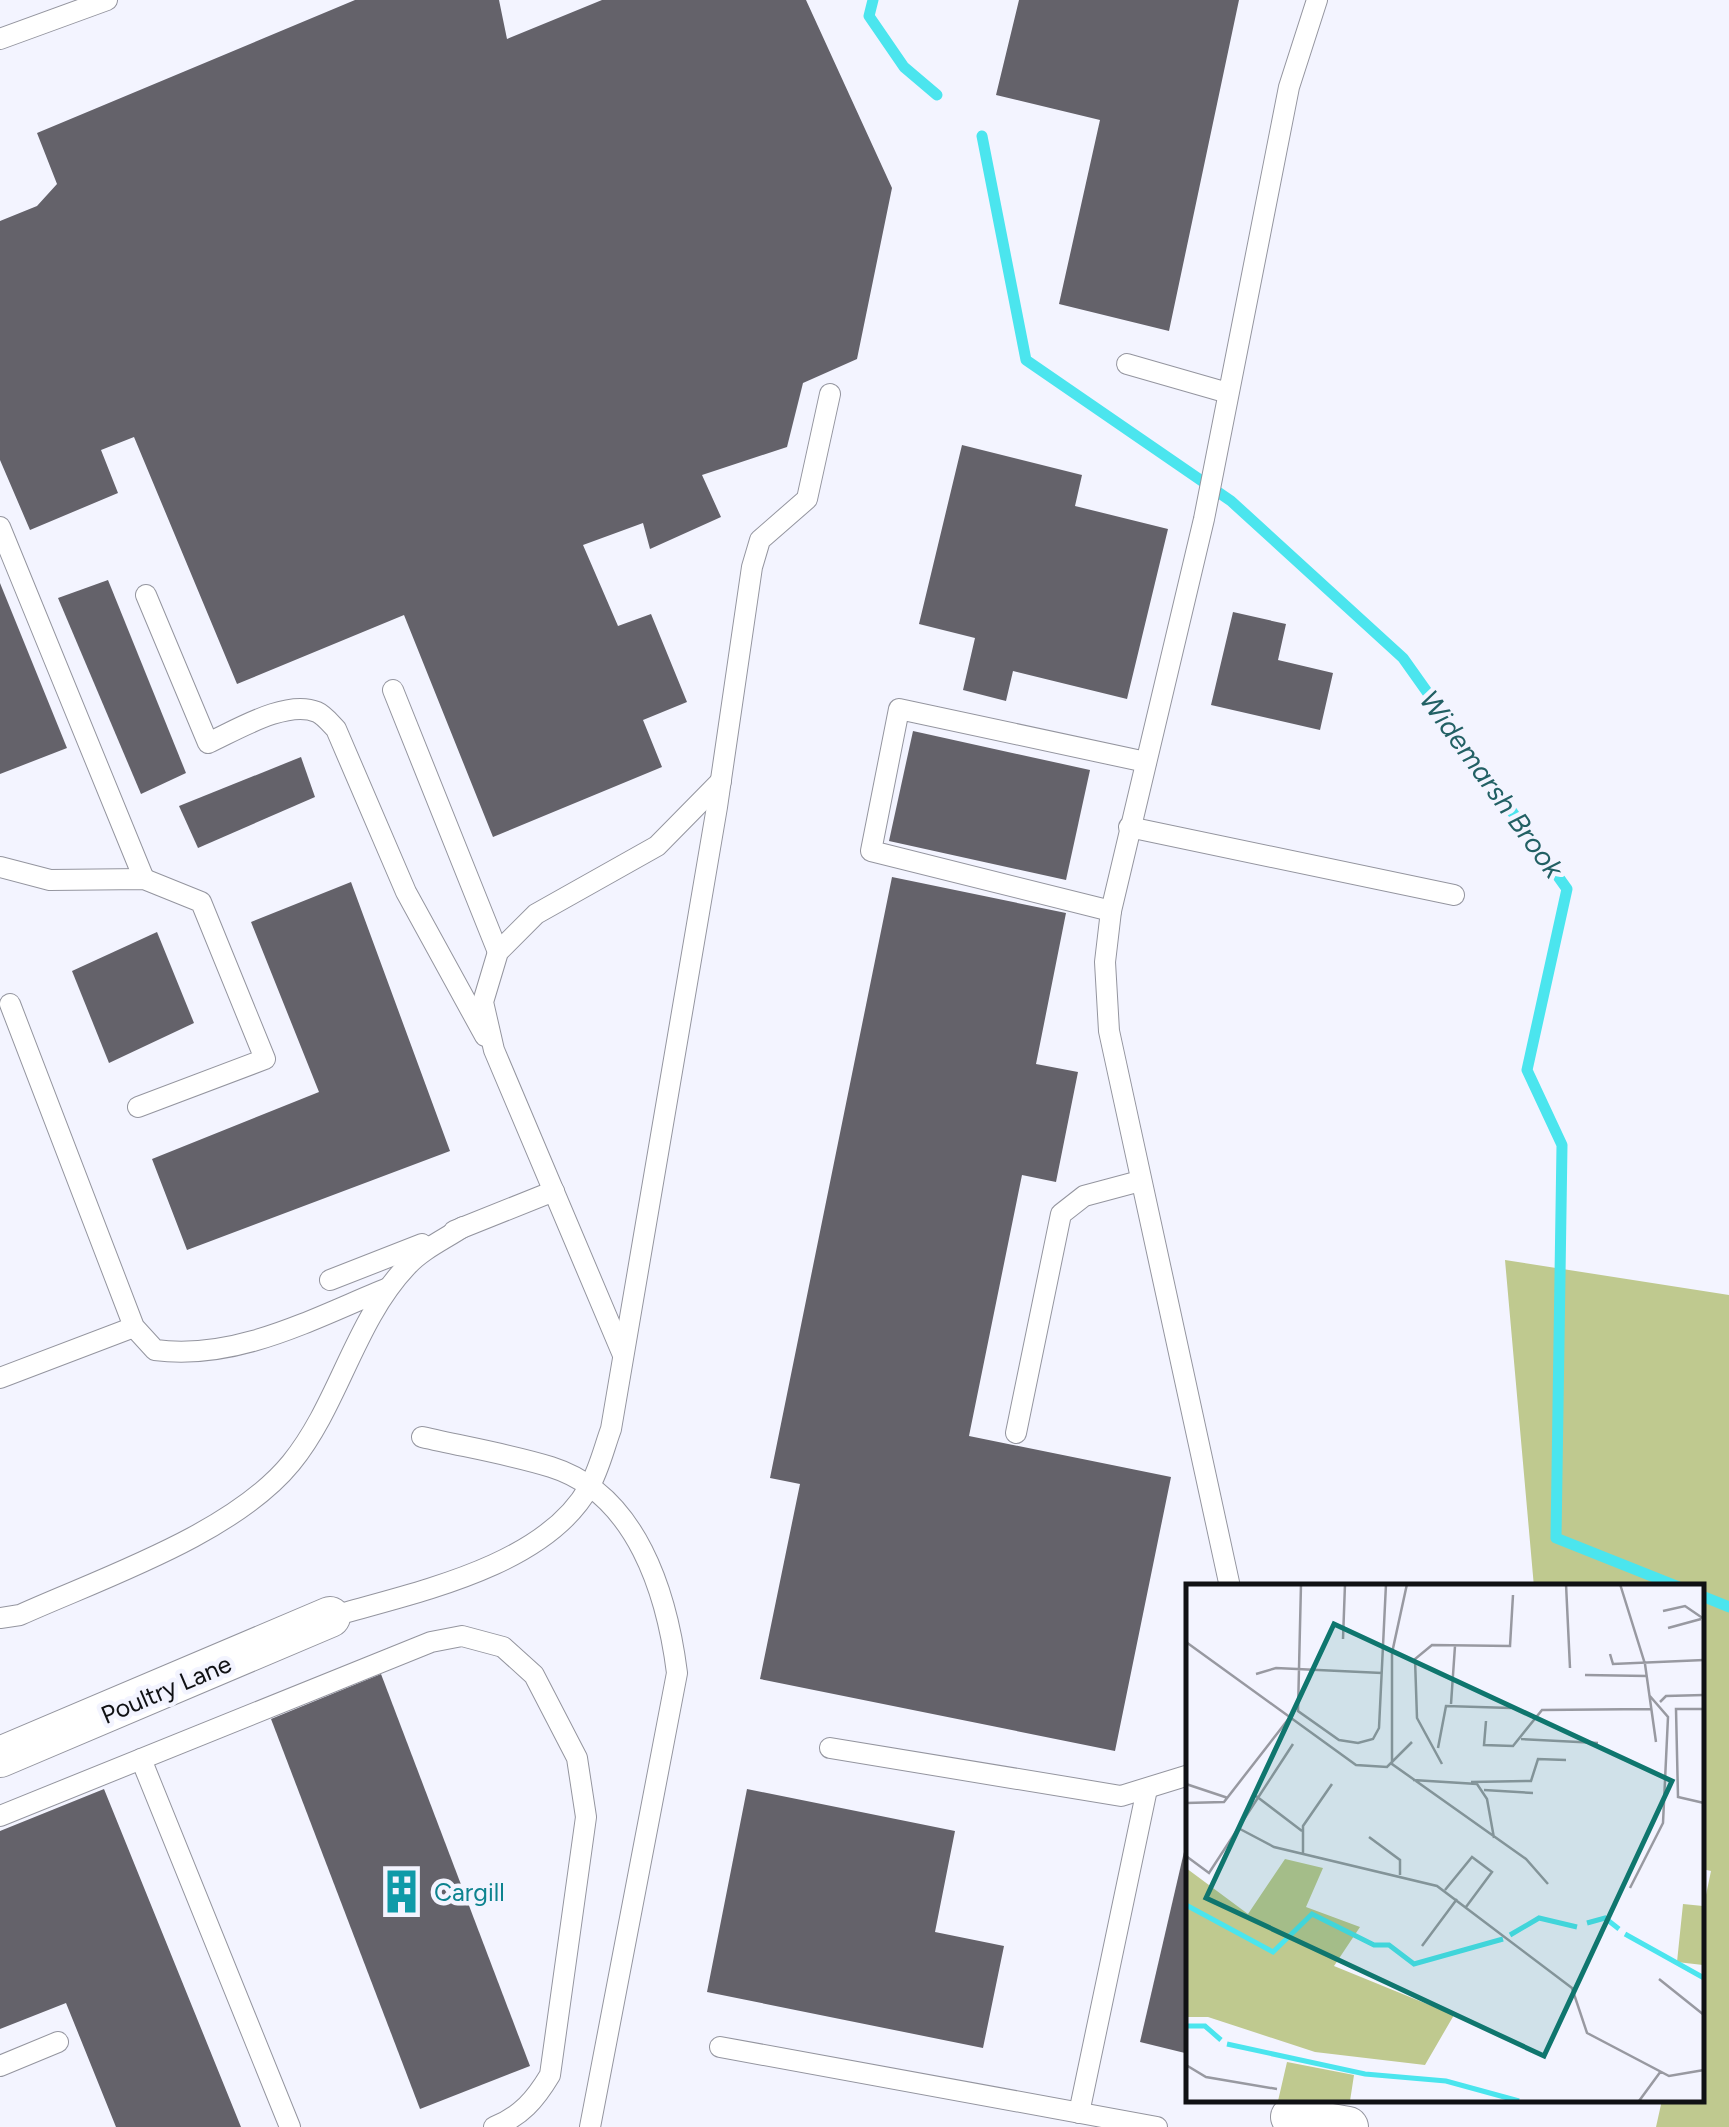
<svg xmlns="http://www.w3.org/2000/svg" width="1729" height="2127" viewBox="0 0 1729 2127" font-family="Figtree,sans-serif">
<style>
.green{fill:#bfc98f}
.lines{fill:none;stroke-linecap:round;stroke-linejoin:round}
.stream{stroke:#4be5ee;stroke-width:11}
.building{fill:#64626a}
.service-casing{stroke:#94959f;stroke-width:22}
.minor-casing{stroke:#94959f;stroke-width:42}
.service{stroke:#fff;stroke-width:20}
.minor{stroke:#fff;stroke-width:40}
.labels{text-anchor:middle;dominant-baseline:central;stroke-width:9;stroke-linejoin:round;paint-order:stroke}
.street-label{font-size:25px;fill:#101114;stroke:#f3f4ff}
.culture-label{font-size:25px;fill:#0d838f;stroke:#f3f4ff;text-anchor:start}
.water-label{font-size:28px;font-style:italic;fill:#226064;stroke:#f3f4ff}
.inset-river{fill:none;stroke:#4be5ee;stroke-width:5}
.inset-road{fill:none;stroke:#9899a1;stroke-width:2.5}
.view{fill:#0f766e;fill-opacity:0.15;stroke:#0f766e;stroke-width:5}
.inset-edge{fill:none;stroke:#101114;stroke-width:5}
</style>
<rect width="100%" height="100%" fill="#f3f4ff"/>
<polygon class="green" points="1505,1260 1729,1295 1729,2127 1656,2127 1662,2100 1702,2100 1702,1914 1711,1871 1702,1869 1702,1587 1534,1587"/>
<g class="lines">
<g class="stream">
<polyline points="873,0 869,16 904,67 937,95"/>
<polyline points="982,136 1026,360 1231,501 1403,658 1567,889 1527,1070 1562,1145 1556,1538 1679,1587"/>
<polyline points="1702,1596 1729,1607"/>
</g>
</g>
<g class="building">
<polygon points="355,0 499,0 507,39 602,0 806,0 892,188 857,359 803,383 787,447 702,475 721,517 650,549 643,523 583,545 618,626 651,614 687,702 643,720 662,767 493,837 404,615 237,684 134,437 101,450 118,493 30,530 0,460 0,221 37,206 57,184 37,133"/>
<polygon points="1019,0 1239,0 1169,331 1059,304 1100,120 996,95"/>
<polygon points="962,445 1082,475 1075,506 1168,529 1127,699 1013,671 1006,701 963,690 975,638 919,624"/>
<polygon points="108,580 186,773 141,794 58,598"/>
<polygon points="0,583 67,748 0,774"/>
<polygon points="1233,612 1286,624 1278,660 1333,673 1320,730 1211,705"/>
<polygon points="913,731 1090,770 1066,880 889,841"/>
<polygon points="301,757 315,797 198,848 179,806"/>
<polygon points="892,877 1066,913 1036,1064 1078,1072 1056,1182 1022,1175 969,1436 1171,1477 1115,1751 760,1679 800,1484 770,1478"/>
<polygon points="351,882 450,1151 187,1250 152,1159 319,1092 251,922"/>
<polygon points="157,932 194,1023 109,1063 72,971"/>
<polygon points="381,1674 530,2066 420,2109 271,1719"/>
<polygon points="104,1789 241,2127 116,2127 66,2003 0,2029 0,1831"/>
<polygon points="747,1789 955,1831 935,1932 1004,1946 983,2048 707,1992"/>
<polygon points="1187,1839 1189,1839 1189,2054 1140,2042"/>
</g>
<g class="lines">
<defs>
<g id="service">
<polyline points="0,39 107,0"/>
<polyline points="1127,364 1228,393"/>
<polyline points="0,527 144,879"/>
<path d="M146,595L208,743C235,731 286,699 317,712C324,715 331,724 336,729L406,892L485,1036"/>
<polyline points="393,690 498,952"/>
<polyline points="1129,827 1454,895"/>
<polyline points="0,867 50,880 144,879 201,902 265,1059 138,1107"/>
<polyline points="1111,911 871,851 899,709 1146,762"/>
<path d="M10,1004L134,1327L155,1350C237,1361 314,1318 388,1288"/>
<polyline points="454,1231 554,1191"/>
<polyline points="330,1280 422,1244"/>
<polyline points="623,1355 494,1050 483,1002 498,952 536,914 657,846 721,781"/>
<polyline points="0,1378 134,1327"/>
<polyline points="1016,1433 1061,1214 1084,1196 1140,1181"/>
<path d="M422,1437C465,1447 509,1454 551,1467C637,1494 667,1594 677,1673L590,2127"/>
<polyline points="1230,1587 1109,1031 1105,962 1111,911 1204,519 1289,87 1317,0"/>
<path d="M330,1617C411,1593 544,1568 589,1487C599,1470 604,1448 611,1429L717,807L752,567L760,540L807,499L830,394"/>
<path d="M0,1618L20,1615C102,1578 233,1534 291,1463C339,1404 354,1322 407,1266C421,1250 445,1239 463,1227"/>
<polyline points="830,1748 1121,1796 1189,1775"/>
<polyline points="141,1759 290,2127"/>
<path d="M0,1816L431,1642L462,1636L503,1647L534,1675L577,1758L586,1817L550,2075C535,2100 521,2116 494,2127"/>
<polyline points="720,2047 1157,2127"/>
<polyline points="0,2066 58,2042"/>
<polyline points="1079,2113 1147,1789"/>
</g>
<g id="minor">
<polyline points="0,1757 330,1617"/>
<polyline points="1291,2117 1348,2127"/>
</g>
</defs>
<use href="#service" class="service-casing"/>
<use href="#minor" class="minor-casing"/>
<use href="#service" class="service"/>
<use href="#minor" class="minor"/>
</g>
<defs>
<symbol id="building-bare" viewBox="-9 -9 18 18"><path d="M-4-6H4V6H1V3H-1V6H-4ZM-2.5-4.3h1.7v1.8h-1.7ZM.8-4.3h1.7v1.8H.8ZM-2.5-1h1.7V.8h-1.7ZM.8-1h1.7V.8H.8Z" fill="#0f9aa8" stroke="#f3f4ff" stroke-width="2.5" paint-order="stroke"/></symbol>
</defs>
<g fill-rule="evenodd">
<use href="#building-bare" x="370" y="1860" width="63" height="63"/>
</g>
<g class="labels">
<g class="street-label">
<text transform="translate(166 1689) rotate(-23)">Poultry Lane</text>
</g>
<g class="culture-label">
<text x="434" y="1892">Cargill</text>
</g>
<g class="water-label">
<text transform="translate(1492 784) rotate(54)">Widemarsh Brook</text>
</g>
</g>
<g transform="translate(1186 1584)">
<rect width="518" height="518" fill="#f3f4ff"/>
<path d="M99,275L137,284L120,323L174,343L148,382L268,431L239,481L129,468L22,433H0V284L62,330ZM497,320L517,322V381L491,378ZM101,478L168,491L164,517H92Z" fill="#bfc98f"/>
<path class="inset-river" d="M0,321L87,368L126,330L188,361H203L228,380L317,355M401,339L419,334L433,345M439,350L518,394M324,351L353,334L391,343M0,442H19L35,456M41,460L179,490L260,497L333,517"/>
<path class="inset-road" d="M115,0L112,127L153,156L172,159L187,155L193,144L200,0M221,0L206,69V180L340,275L362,300M380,0L384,84M434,0L459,80L470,158M477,27L499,22L518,35M482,44L515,35M157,55L159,0M0,58L170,181L201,183L226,158M424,70L427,80L518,76M70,90L90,84L196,89M399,91L461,92M474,118L480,112L518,111M265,120L269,62M518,125H490L492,213L518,219M300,137L298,161L327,162L356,126L465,125M335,155L412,159M252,164L260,122L325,124M256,180L231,134L229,75L246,61L324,62L327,11M227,196L291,200L301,215L308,254M285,198L345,197L352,175L380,176M0,200L42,214M298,206L347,209M70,212L116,247M0,219L38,218L104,133M54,245L88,263L251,302L386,404L401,449L483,492L518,486M183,253L214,276V291M117,269V242L146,200M0,272L23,289L107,160M444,304L477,239L482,133L463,111M259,306L286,273L306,288L280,323M236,362L271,315M473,395L518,431M0,481L20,493L91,505M453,517L475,487"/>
<path class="view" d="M148,40L486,197L358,472L20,314Z"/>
<rect width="518" height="518" class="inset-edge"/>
</g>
</svg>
